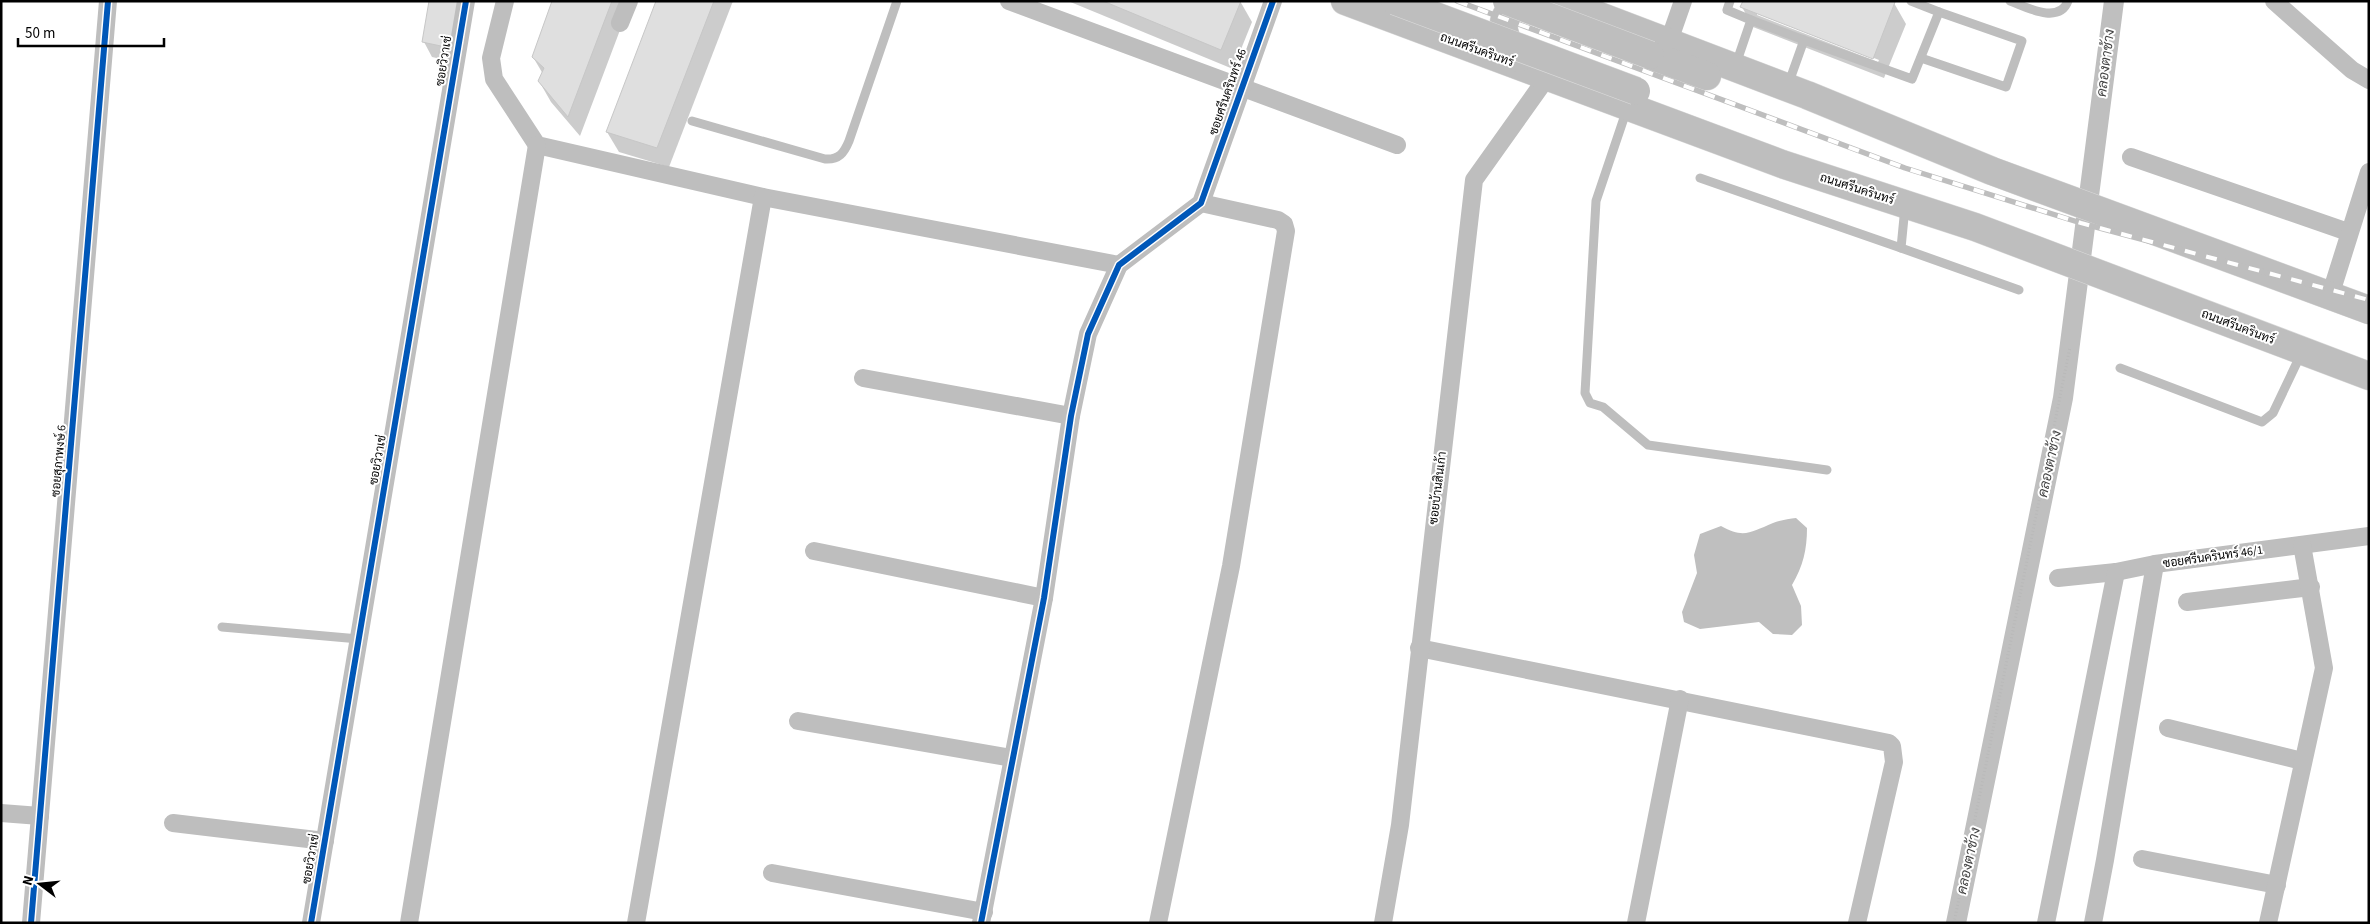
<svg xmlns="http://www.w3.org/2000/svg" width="2370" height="924" viewBox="0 0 2370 924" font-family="'Source Sans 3',Sarabun,sans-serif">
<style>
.water{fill:#bfbfbf}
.shadow{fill:#0003;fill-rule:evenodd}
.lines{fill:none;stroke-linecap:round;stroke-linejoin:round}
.canal{stroke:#bfbfbf;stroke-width:20}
.building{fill:#dfdfdf;stroke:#c7c7c7}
.primary-casing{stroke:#dbdbdb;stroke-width:29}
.path{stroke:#b9b9b9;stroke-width:3;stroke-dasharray:1 2.5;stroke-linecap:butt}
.service{stroke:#bebebe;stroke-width:9}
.minor{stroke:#bebebe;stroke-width:18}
.primary{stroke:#bebebe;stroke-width:28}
.rail-casing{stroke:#bebebe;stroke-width:5.5}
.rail{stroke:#fff;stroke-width:4;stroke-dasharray:11;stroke-linecap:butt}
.primary-bridge-casing{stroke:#dbdbdb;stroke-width:29;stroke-linecap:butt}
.primary-bridge{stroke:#bebebe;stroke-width:28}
.cycleway-casing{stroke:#fff;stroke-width:9}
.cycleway{stroke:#0057b8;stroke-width:6}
.labels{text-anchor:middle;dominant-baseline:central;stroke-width:4;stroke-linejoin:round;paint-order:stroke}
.street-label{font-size:12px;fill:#000;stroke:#fff}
.water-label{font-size:14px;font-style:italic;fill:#444;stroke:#fff}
</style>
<rect width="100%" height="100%" fill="#fff"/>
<path class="water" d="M1796,518L1807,528C1807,550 1803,566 1792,585L1801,606L1802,625L1792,635L1773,634L1759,622L1700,629L1684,622L1682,612L1697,573L1694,555L1700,534L1721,526C1744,539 1751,532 1773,523C1780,520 1789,519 1796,518Z"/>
<g class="shadow">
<polygon points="430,1 463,64 432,57 424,42"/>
<polygon points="554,1 631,1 580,136 551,102 539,81 543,74 533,57"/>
<polygon points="657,1 733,1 669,167 619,152 607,132"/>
<polygon points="1068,1 1240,1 1252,22 1233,69"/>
<path d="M1894,3L1906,24L1884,78L1753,27L1742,7ZM1757,12L1879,60L1878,62L1757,15Z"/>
</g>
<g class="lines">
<polyline class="canal" points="1956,923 2063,398 2114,1"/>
</g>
<g class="building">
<polygon points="429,1 463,1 455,49 422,42"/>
<polygon points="552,1 612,1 568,117 538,81 544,68 532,57"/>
<polygon points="656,1 714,1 657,148 606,132"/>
<polygon points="1103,1 1241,1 1221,50"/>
<polygon points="1743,1 1892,1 1895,2 1873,59 1740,7"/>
</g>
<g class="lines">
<defs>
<g id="primary">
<polyline points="1345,1 1782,164 1975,227 2369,376"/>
<polyline points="1560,1 1807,95 1992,171 2369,310"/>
<polyline points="1650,55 1707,76"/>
<path d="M1519,58C1507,45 1493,19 1516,7C1523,4 1532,3 1539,2"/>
</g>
</defs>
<use href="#primary" class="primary-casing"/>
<polyline class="path" points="1954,923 2070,347"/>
<g class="service">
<polyline points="1730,1 1727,10 1751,20 1736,64"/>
<path d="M2010,1C2026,7 2059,25 2068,1"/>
<polyline points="1751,20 1804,40"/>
<polyline points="1921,58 2006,87 2022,41 1939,12"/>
<polyline points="1788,85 1804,40 1912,79 1939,12 1911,1"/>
<polyline points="1627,109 1596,201 1585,393 1590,403 1603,407 1648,445 1827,470"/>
<path d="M692,121L825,159C839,160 844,153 849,141L897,1"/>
<polyline points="1700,178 1901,248"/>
<polyline points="1905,207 1901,248 2019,290"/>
<polyline points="2120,368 2262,422 2273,413 2301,354"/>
<polyline points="222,627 359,639"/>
</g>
<g class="minor">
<polyline points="505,1 491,58 494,79 537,145 763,197 1119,265"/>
<polyline points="1009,1 1397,145"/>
<polyline points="2274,1 2352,70 2369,80"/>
<polyline points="620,23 629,1"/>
<polyline points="1669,41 1683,1"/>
<polyline points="2131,157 2348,232"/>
<polyline points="2330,296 2369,172"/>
<polyline points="863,378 1071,416"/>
<polyline points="814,551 1044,598"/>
<polyline points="2058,578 2116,572 2155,564 2369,536"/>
<polyline points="2187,602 2311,587"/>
<polyline points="1419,648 1889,743 1892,746 1894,762 1857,923"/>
<polyline points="798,721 1012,758"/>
<polyline points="2168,728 2302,761"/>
<polyline points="1,813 40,816"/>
<polyline points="173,823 325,841"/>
<polyline points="2142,859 2277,885"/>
<polyline points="772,873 984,912"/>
<polyline points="31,923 108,1"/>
<polyline points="311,923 466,1"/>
<polyline points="409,923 537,145"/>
<polyline points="636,923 763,197"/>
<polyline points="981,923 1044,598 1071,416 1088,334 1119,265 1201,203 1273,1"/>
<polyline points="1158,923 1231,566 1286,231 1284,224 1278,220 1201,203"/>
<polyline points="1383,923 1400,825 1474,180 1548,76"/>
<polyline points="1636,923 1680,699"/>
<polyline points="2046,923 2116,572"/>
<polyline points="2093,923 2105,860 2155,564"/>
<polyline points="2268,923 2324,668 2302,545"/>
</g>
<use href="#primary" class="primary"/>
<defs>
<polyline id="rail" points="1457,1 1905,168 2081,223 2369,300"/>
</defs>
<use href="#rail" class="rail-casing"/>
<use href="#rail" class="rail"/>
<defs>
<g id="primary-bridge">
<polyline points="1395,1 1636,91"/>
<polyline points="1507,1 1650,55"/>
</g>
</defs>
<use href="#primary-bridge" class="primary-bridge-casing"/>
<use href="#primary-bridge" class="primary-bridge"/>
<defs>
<g id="cycleway">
<polyline points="31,923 108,1"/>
<polyline points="311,923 466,1"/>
<polyline points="981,923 1044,598 1071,416 1088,334 1119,265 1201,203 1273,1"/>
</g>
</defs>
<use href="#cycleway" class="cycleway-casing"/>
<use href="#cycleway" class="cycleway"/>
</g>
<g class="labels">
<g class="street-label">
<text transform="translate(1477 50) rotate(20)">ถนนศรีนครินทร์</text>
<text transform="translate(444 61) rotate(-81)">ซอยวิวาเช่</text>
<text transform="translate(1228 92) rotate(-71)">ซอยศรีนครินทร์ 46</text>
<text transform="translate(1857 189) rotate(18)">ถนนศรีนครินทร์</text>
<text transform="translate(2238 327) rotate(21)">ถนนศรีนครินทร์</text>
<text transform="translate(378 460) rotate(-80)">ซอยวิวาเช่</text>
<text transform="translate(59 461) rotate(-85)">ซอยสุภาพงษ์ 6</text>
<text transform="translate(1438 488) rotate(-83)">ซอยบ้านสินเก้า</text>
<text transform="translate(2213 557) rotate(-8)">ซอยศรีนครินทร์ 46/1</text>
<text transform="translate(311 859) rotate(-80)">ซอยวิวาเช่</text>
</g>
<g class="water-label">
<text transform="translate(2106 63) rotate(-83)">คลองตาช้าง</text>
<text transform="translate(2050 464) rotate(-78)">คลองตาช้าง</text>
<text transform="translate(1969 861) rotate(-78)">คลองตาช้าง</text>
</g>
</g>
<rect width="2370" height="924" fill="none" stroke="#000000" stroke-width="5"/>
<g transform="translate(40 884) rotate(286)" stroke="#ffffff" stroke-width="4" paint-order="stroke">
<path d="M0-4L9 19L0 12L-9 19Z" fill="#000000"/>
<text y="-8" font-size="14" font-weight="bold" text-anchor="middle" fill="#000000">N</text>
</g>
<path d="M18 38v8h146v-8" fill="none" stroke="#000000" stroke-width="2.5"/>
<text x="25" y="38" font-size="15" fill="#000000" stroke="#ffffff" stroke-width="4" paint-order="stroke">50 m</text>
</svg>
